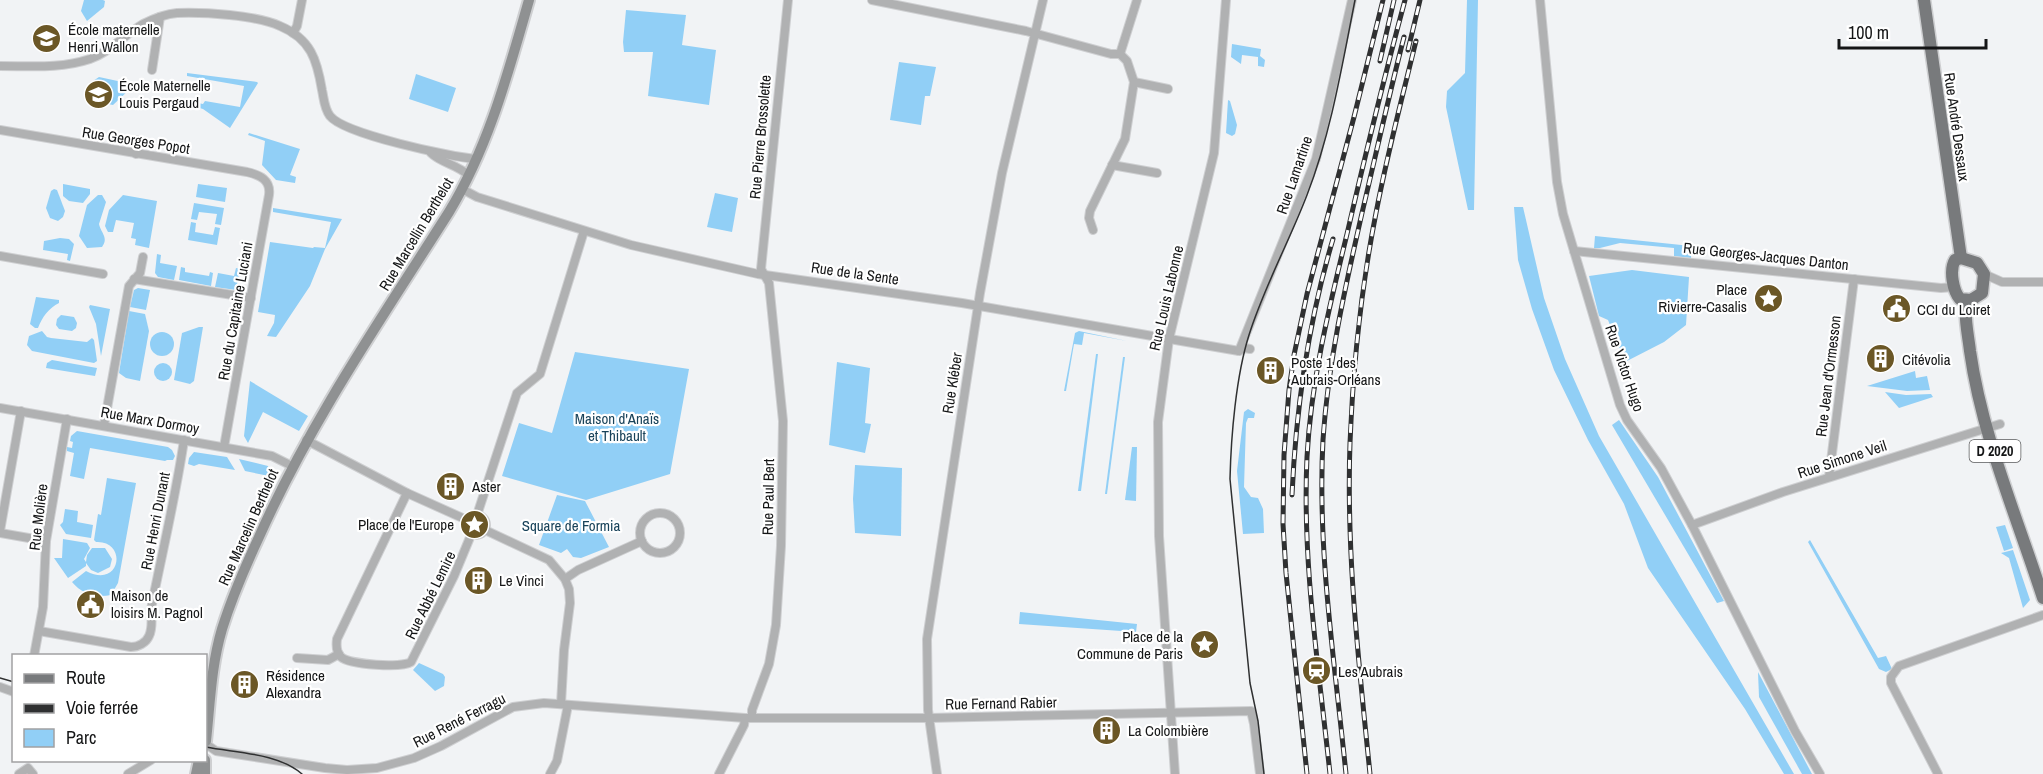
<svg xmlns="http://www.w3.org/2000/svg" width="2043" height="774" viewBox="0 0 2043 774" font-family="'Archivo Narrow',sans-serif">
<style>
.green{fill:#91cff6}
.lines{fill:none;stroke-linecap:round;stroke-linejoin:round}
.street-casing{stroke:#cecfd1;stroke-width:10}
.secondary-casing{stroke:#cecfd1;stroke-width:14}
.primary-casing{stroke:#cecfd1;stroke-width:15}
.street{stroke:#b0b1b2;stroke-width:8}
.secondary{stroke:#8f9192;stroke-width:10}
.primary{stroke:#787a7c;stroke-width:12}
.tram{stroke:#2f3031;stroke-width:1.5}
.rail-casing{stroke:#2f3031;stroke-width:5}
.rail{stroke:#fff;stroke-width:3;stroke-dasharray:9;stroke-linecap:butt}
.labels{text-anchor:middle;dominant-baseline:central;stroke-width:4.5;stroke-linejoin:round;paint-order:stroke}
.shield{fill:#fff;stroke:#5a5b5c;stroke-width:1.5}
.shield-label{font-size:14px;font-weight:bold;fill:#141516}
.poi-label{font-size:15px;fill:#141516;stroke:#fff;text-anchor:start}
.street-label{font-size:15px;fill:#141516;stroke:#fff}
.park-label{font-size:15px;fill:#19435a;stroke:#fff}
</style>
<rect width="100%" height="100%" fill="#f1f3f5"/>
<g class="green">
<polygon points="84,0 103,0 105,1 104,7 87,21 81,11"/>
<polygon points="1467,0 1478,0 1474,210 1468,210 1446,107 1447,91 1465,73"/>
<polygon points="626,10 686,15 682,45 716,50 709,105 648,96 653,52 624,52 623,42"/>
<polygon points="1232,44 1261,49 1260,56 1265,60 1264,67 1258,66 1258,57 1242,55 1241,64 1231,57"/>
<polygon points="899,62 936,67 930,96 925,96 921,125 890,120"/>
<polygon points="187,73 257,82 258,83 230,128 203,109 182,103 183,100 203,104 205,101 240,107 244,86 187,76"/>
<polygon points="416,74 456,88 448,112 409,99"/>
<polygon points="99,77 127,83 131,88 113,105 103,103 91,88 93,81"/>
<polygon points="1228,100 1230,101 1237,125 1235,134 1232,136 1226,133"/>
<polygon points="249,133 300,149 290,175 296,177 295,183 276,180 262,165 265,141 248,135"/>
<polygon points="63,184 90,189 90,194 83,203 69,201 63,196"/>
<polygon points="198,184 227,188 225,202 196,197"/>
<polygon points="54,189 57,190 65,211 63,217 58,221 50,218 46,208 51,191"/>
<polygon points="715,193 738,198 732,232 707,227"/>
<path d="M98,195H102L106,202L99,224C101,233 109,238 102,247L87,248L79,236L87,205Z"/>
<polygon points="123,195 157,201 149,248 135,245 136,239 131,238 134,223 116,220 113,232 108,232 105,226 109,210"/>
<polygon points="194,203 224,208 221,225 215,224 217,214 199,212 197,220 191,219"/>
<polygon points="1514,207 1523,207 1544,298 1565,359 1599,436 1794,774 1784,774 1745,709 1648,568 1624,504 1588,440 1554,370 1532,309 1518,260"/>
<polygon points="273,208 342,219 325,249 310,286 276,337 267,336 274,323 275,315 258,312 270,242 313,248 314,247 325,248 331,222 273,212"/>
<polygon points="191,222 196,223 195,232 213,235 215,227 220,228 217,245 188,240"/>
<polygon points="1595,236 1691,246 1691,258 1674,256 1674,248 1620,243 1600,248 1594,248"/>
<polygon points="60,238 69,239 74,244 70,261 67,260 68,254 43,250 44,241"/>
<polygon points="157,254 161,255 160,263 177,266 174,280 158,277 155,273"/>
<polygon points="181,267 185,268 185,272 209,276 210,272 213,273 211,286 179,280"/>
<polygon points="236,268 240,269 236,290 215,287 218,273 234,276"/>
<polygon points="1632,270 1689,277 1686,325 1664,342 1625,362 1608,320 1599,316 1589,276"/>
<polygon points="138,288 150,290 146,310 130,307 134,290"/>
<path d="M36,297L59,300V303C49,308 42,317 38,328H35L30,324Z"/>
<polygon points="90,305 110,309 101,356 96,324 89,307"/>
<polygon points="129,311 145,314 149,331 140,381 126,378 119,373"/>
<polygon points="61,315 74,317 77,323 76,328 72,331 59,329 56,325 57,319"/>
<polygon points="199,327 203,327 194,381 190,384 174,380 182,333"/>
<polygon points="42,331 47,337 51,338 87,342 92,338 94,340 97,361 94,363 32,351 27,345 29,336"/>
<polygon points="1079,331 1127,341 1084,333 1082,345 1074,344 1066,391 1064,391 1075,333"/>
<circle cx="162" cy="344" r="12"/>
<polygon points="575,352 689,369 670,474 586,500 502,476 519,423 552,433"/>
<polygon points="1096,354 1098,354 1081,491 1078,491"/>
<polygon points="1123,357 1125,357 1107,494 1105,494"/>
<polygon points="52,360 97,368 95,376 46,368 47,363"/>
<polygon points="837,362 870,368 865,423 871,424 865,453 829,445"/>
<circle cx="163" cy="372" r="9"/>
<polygon points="1915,371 1916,378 1927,376 1930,390 1907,391 1867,386"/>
<polygon points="250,381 308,416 299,431 263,412 248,443 244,436"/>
<polygon points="1885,392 1906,395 1931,394 1933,397 1899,408"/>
<polygon points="1248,409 1255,413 1254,418 1248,418 1246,423 1244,487 1251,497 1258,498 1263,509 1264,533 1243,534 1237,471 1244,412"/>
<polygon points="1619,420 1658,477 1724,601 1717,603 1612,425"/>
<polygon points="77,431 168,447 172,450 175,456 173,460 167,460 165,461 90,448 84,479 70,476 74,453 67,451 67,447 72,448 73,442 70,441 71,436"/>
<polygon points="1132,447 1137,447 1136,501 1125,500"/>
<polygon points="194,452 227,457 235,470 199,464 194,466 188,464 189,458"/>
<polygon points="239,459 268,466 270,472 269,476 245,471"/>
<polygon points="855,465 902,468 901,536 855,533 853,499"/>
<path d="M107,478L136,483L118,583L111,595C95,598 82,594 72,582L86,571C121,590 128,540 96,542L94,540L98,514L101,515Z"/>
<polygon points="557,495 585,501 609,547 581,558 573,557 567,549 561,553 539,545"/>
<polygon points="65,509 78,511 77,522 93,525 91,538 66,534 60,525 63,522"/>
<polygon points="2005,525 2013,548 2004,551 1996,527"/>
<polygon points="63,539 87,543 90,548 84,559 86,562 87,555 92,548 105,548 112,559 110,567 98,573 91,570 86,563 86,566 68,578 54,558 62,558"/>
<polygon points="1810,540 1878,658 1886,656 1892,669 1886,672 1879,669 1874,660 1808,542"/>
<polygon points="2013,550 2030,600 2023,608 2009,558 2001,553"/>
<polygon points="1020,612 1137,624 1136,632 1019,624"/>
<polygon points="419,663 443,674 445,677 444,686 435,691 413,670"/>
<polygon points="1758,672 1812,774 1802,774 1759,697"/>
</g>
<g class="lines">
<defs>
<g id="street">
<polyline points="872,0 1026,31 1111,54 1120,54 1127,61 1134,82 1125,139 1090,211 1089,218 1093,230"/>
<polyline points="1540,0 1557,182 1563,214 1620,405 1627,420 1661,468 1692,525 1795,731 1820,774"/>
<polyline points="293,33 297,26 302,0"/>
<polyline points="1120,54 1137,0"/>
<path d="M0,66C31,66 60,69 90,59C110,52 124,35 143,24C153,19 165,14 177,13C204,12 256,15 280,26C311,39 317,60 322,90C324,99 324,108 330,116C344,134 451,157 476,159"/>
<polyline points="152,70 160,17"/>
<polyline points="1134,82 1168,89"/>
<path d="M0,130L247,172C260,175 271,180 269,195L224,447"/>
<path d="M431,153C442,164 458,164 469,176"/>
<polyline points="136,154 138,140"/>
<polyline points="1112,165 1157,173"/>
<polyline points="462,189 477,197 631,245 758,274 962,303 1239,351 1245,348 1250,349"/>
<polyline points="1574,251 1941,288 1954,287"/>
<polyline points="0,256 103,274"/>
<polyline points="1984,274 2002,282 2043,282"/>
<polyline points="134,279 251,298"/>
<polyline points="1239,351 1316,159 1352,0"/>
<polyline points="0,408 272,456 292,466"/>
<polyline points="104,425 129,286 140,273 143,257"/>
<polyline points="306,440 407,493 467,520"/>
<polyline points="1829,477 1854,279"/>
<path d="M407,493L337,639C336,646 336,652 341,657C350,665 402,668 411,662L454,576L471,535"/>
<circle cx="660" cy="533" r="20"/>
<circle cx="476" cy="525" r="10"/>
<polyline points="477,515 517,393 540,374 584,231"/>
<polyline points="1692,525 1783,492 2000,424"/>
<polyline points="485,530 549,560 565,579 569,589 570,603 564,650 561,704"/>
<polyline points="0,531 21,411"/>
<polyline points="0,533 46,541"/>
<polyline points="565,579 578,570 642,541"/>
<path d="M39,631L131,647C138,647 146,643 149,636C154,626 150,614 152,604C163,549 176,495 184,440"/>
<polyline points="34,656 43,607 46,541 67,419"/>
<polyline points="297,658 328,660 339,654"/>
<polyline points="0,687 14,692"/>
<polyline points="752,718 752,710 769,664 776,625 781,546 783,421 769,283 761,269 788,0"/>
<polyline points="206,744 216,751 325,768 347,770 377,768 414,758 441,746 513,707 544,703 745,718 929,718 1251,711 1254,724 1260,774"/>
<polyline points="19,774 28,768 33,774"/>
<polyline points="128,774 151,760"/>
<polyline points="550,774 557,761 568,705"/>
<polyline points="719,774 744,725 745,718"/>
<polyline points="937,774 928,710 927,639 980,293 1002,173 1043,0"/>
<polyline points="1175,774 1159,536 1158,422 1169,339 1214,153 1226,0"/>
<polyline points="1938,774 1891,683 1891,677 1899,666 2043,615"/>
</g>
<g id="secondary">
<path d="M206,741C210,704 211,666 222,629C232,597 245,567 259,537C310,422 382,318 449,212C489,146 508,73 529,0"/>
<polyline points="205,760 205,774"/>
<polyline points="196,774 199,760"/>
</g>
<g id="primary">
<polyline points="1924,0 1961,258"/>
<path d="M1961,258L1977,263L1984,274L1982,293L1971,300L1960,299C1953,291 1949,270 1955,260Z"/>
<path d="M1966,301C1964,318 1968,334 1970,351C1982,436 2017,517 2043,598"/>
</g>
</defs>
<use href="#street" class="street-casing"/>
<use href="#secondary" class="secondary-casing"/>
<use href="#primary" class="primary-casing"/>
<use href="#street" class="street"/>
<use href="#secondary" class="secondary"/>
<use href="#primary" class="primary"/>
<g class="tram">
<polyline points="0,678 14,682"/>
<path d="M206,747C237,753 278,753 302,774"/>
<path d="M1264,774L1258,721L1250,683L1230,479C1231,436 1236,376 1249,335C1264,287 1289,242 1307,195C1331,133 1342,66 1355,0"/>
</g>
<defs>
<g id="rail">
<polyline points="1408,50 1420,0"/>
<polyline points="1380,61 1394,0"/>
<path d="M1292,495C1296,408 1308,323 1333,239"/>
<polyline points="1307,774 1286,573 1283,524 1284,455 1289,390 1294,355 1307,294 1354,117 1383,0"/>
<path d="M1330,774C1319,669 1302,563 1307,457C1311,381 1329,308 1347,234C1365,156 1384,78 1405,0"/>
<path d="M1346,774C1335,664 1317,550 1323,440C1328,363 1345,288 1362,213C1376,154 1389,95 1404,37"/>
<path d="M1370,774C1359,664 1346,554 1350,443C1353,366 1361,289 1376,213C1387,155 1402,98 1416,41"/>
</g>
</defs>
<use href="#rail" class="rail-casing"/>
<use href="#rail" class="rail"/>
</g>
<defs>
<symbol id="school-disc" viewBox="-11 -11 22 22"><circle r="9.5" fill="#6b5726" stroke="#fff"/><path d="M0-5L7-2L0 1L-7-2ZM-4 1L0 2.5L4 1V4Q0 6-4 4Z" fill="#fff"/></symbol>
<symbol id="sight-disc" viewBox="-11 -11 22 22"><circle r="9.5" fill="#6b5726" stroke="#fff"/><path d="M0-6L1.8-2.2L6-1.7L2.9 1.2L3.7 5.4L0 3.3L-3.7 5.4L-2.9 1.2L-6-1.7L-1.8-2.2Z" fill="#fff"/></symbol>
<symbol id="civic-disc" viewBox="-11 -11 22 22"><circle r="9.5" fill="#6b5726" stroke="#fff"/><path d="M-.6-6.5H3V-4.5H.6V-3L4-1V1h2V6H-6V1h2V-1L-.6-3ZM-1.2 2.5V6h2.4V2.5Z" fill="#fff"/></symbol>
<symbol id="building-disc" viewBox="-11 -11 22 22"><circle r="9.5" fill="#6b5726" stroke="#fff"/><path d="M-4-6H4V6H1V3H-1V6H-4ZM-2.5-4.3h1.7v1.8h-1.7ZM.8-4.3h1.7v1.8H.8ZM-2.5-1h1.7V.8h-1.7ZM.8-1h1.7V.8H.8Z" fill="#fff"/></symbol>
<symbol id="station-disc" viewBox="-11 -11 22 22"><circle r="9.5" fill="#6b5726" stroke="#fff"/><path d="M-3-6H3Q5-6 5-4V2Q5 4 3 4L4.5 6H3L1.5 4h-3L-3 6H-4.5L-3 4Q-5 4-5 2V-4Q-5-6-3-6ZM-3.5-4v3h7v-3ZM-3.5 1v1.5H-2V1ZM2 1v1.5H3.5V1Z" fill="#fff"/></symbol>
</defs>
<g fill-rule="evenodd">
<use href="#school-disc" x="30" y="22" width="33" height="33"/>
<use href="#school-disc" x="82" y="78" width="33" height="33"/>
<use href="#sight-disc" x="1752" y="282" width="33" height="33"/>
<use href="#civic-disc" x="1880" y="292" width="33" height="33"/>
<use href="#building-disc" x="1864" y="342" width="33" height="33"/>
<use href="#building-disc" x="1254" y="354" width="33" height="33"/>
<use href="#building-disc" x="434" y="470" width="33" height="33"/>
<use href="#sight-disc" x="458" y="508" width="33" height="33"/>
<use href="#building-disc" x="462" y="564" width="33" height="33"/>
<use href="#civic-disc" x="74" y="588" width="33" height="33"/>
<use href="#sight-disc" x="1188" y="628" width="33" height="33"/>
<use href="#station-disc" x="1300" y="654" width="33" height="33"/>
<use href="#building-disc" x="228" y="668" width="33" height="33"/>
<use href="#building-disc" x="1090" y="714" width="33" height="33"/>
</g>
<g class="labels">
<rect class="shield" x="1969.5" y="440" width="51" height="22" rx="4.5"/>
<g class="shield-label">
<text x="1995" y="451">D 2020</text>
</g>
<g class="poi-label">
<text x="68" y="29">École maternelle<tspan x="68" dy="17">Henri Wallon</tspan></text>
<text x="119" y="85">École Maternelle<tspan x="119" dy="17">Louis Pergaud</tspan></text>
<text x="1747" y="289" text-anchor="end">Place<tspan x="1747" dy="17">Rivierre-Casalis</tspan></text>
<text x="1917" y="309">CCI du Loiret</text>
<text x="1902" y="359">Citévolia</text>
<text x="1291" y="362">Poste 1 des<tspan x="1291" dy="17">Aubrais-Orléans</tspan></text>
<text x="472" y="486">Aster</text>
<text x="454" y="524" text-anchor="end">Place de l'Europe</text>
<text x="499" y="580">Le Vinci</text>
<text x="111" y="595">Maison de<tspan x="111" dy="17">loisirs M. Pagnol</tspan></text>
<text x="1183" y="636" text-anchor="end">Place de la<tspan x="1183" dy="17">Commune de Paris</tspan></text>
<text x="1338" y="671">Les Aubrais</text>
<text x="266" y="675">Résidence<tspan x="266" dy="17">Alexandra</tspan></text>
<text x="1128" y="730">La Colombière</text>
</g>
<g class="street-label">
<text transform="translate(1957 127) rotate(82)">Rue André Dessaux</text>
<text transform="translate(760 137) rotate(-85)">Rue Pierre Brossolette</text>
<text transform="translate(136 140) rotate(9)">Rue Georges Popot</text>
<text transform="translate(1294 175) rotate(-71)">Rue Lamartine</text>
<text transform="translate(416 234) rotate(-59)">Rue Marcellin Berthelot</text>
<text transform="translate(1766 256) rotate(6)">Rue Georges-Jacques Danton</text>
<text transform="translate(855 273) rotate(8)">Rue de la Sente</text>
<text transform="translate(1166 298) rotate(-77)">Rue Louis Labonne</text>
<text transform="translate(235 311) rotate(-80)">Rue du Capitaine Luciani</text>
<text transform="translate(1625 368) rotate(71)">Rue Victor Hugo</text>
<text transform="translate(1828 376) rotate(-83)">Rue Jean d'Ormesson</text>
<text transform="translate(952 383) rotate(-81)">Rue Kléber</text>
<text transform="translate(150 420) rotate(10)">Rue Marx Dormoy</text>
<text transform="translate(1842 459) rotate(-18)">Rue Simone Veil</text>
<text transform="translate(768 497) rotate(-89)">Rue Paul Bert</text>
<text transform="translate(38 517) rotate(-83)">Rue Molière</text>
<text transform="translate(155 521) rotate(-79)">Rue Henri Dunant</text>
<text transform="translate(248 527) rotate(-66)">Rue Marcelin Berthelot</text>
<text transform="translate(430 595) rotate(-64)">Rue Abbé Lemire</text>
<text transform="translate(1001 703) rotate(-1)">Rue Fernand Rabier</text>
<text transform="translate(459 720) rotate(-27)">Rue René Ferragu</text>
</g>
<g class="park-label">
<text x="617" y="418">Maison d'Anaïs<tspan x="617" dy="17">et Thibault</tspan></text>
<text x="571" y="525">Square de Formia</text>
</g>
</g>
<rect x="12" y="654" width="195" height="108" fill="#ffffff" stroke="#a1a1a2" stroke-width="1.5"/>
<rect x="24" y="674" width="30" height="9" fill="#787a7c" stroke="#a1a1a2" stroke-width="1.5"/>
<text x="66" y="684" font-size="18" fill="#141516">Route</text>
<rect x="24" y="704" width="30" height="9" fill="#2f3031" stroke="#a1a1a2" stroke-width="1.5"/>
<text x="66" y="714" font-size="18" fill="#141516">Voie ferrée</text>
<rect x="24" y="729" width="30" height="18" fill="#91cff6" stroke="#a1a1a2" stroke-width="1.5"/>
<text x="66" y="744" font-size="18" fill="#141516">Parc</text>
<path d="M1839 39v9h147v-9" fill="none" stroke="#141516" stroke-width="3"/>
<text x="1848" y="39" font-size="18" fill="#141516" stroke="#ffffff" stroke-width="4.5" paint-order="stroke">100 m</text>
</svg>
